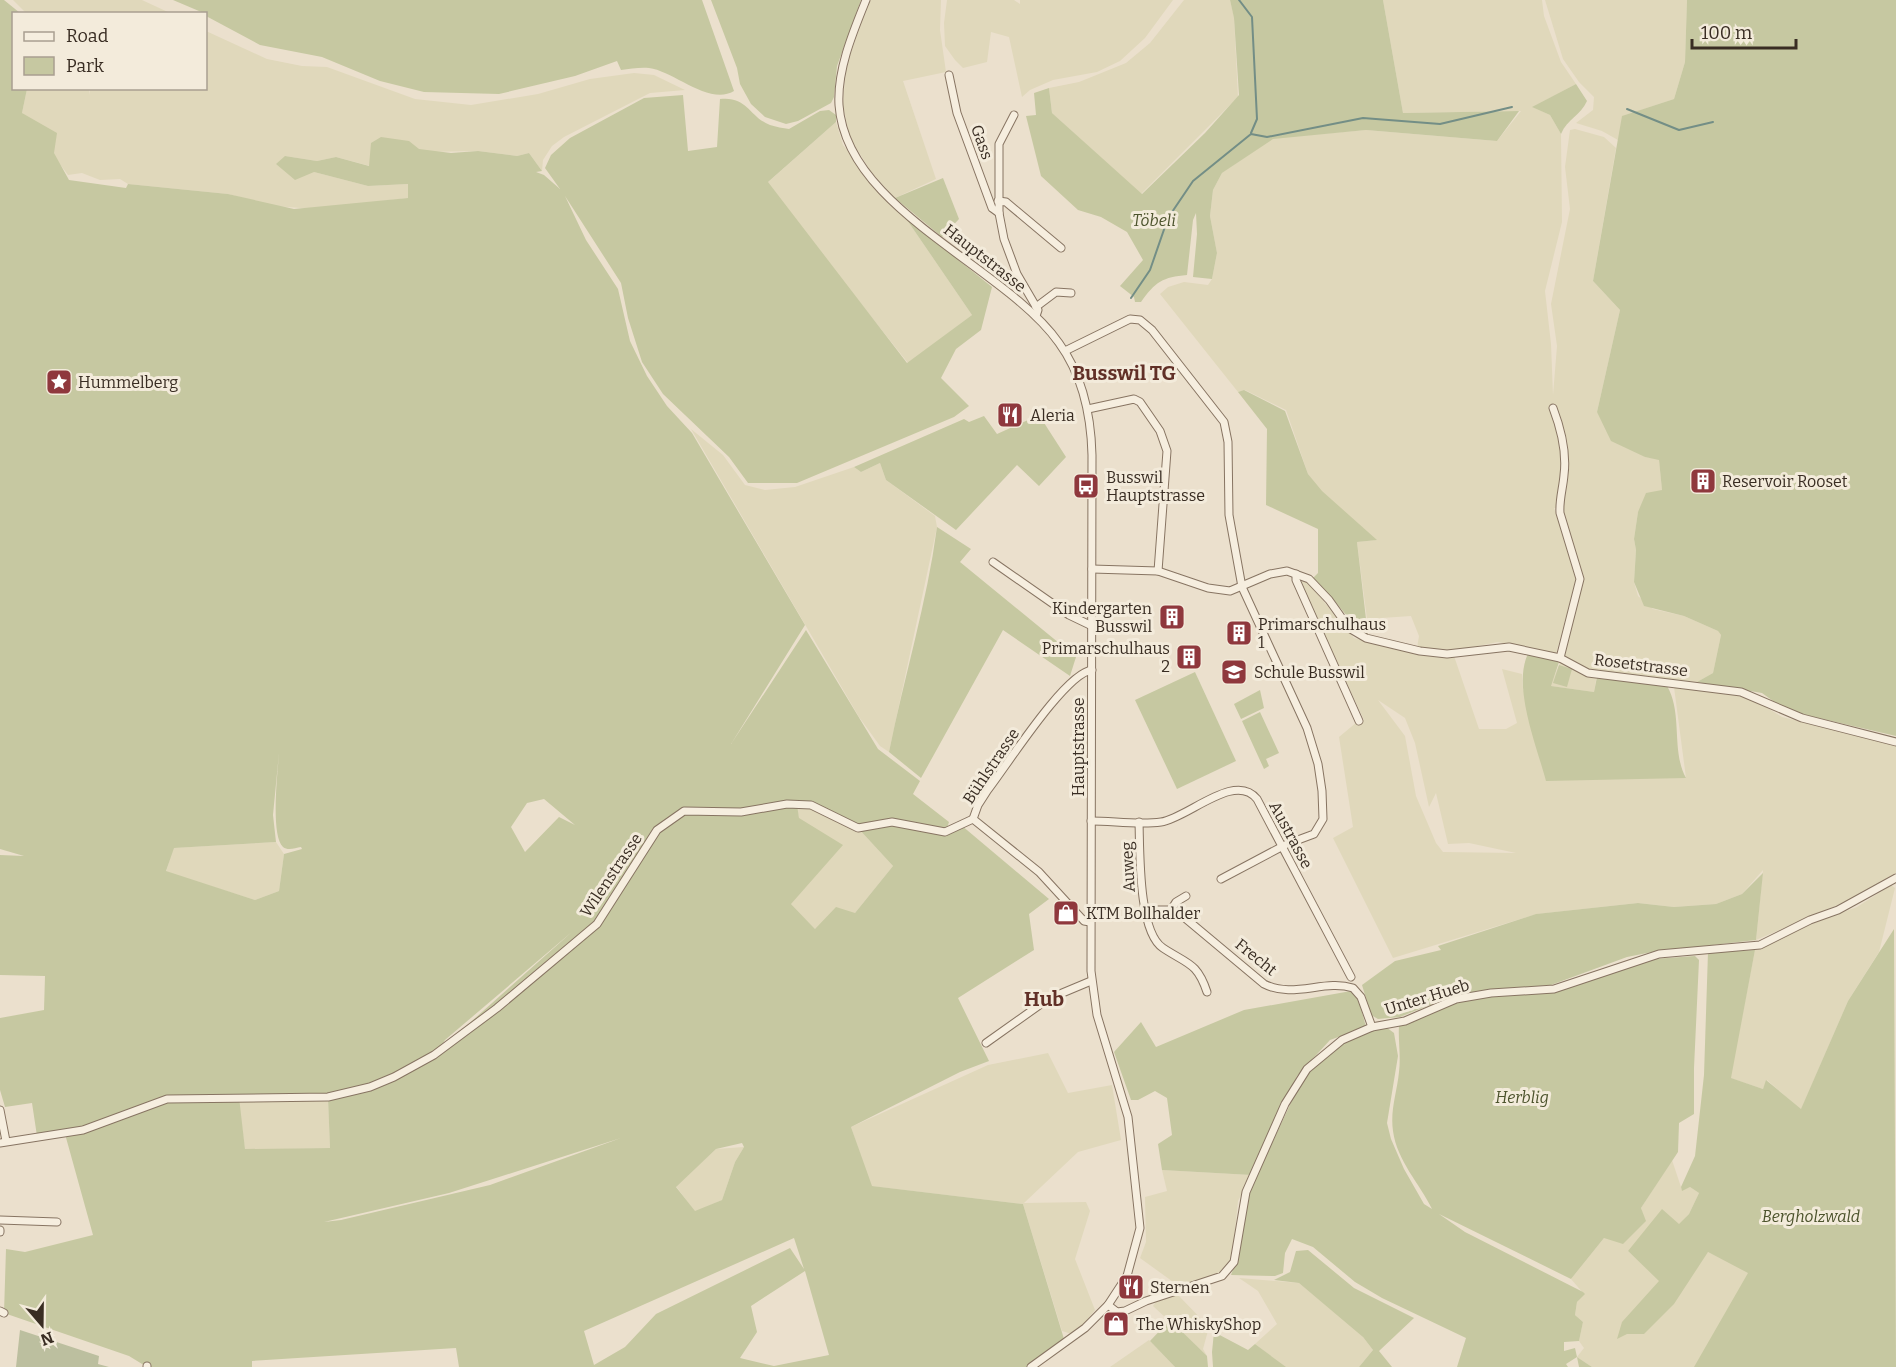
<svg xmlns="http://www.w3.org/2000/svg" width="1896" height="1367" viewBox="0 0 1896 1367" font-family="Bitter,serif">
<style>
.farmland{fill:#e0d8bb;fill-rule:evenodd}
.green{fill:#c6c8a1;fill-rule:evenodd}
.cemetery{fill:#bcbf9f}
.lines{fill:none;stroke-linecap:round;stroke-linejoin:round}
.stream{stroke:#738e86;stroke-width:2}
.minor-casing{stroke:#877462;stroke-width:9}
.minor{stroke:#f6eedf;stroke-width:7}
.labels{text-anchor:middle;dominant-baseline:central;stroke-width:6;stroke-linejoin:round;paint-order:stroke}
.street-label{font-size:16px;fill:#392d23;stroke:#f3ebdb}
.park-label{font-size:16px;font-style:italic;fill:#4c532c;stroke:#f3ebdb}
.poi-label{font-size:16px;fill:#392d23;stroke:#f3ebdb;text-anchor:start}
.quarter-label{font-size:20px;font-weight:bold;fill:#613027;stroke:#f3ebdb}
</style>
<rect width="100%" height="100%" fill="#ebe0cd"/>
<g class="farmland">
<polygon points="13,0 142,0 170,13 26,13"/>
<polygon points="869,0 941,0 940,30 946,72 903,81 936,179 895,198 871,172 849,136 843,104 846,67"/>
<polygon points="947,0 1014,0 1020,4 1020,0 1173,0 1145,38 1120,61 1097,72 1053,80 1030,90 1022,97 1009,37 991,32 987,62 963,68 955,60 945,46 944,23"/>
<polygon points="1184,0 1230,0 1234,17 1238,97 1141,194 1052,113 1049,88 1079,82 1126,63 1150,43"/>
<polygon points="1383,0 1542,0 1544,16 1561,62 1576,84 1533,107 1550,115 1561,134 1562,222 1545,291 1551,344 1553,395 1557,346 1551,304 1570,209 1565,167 1570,130 1575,129 1604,137 1616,148 1593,281 1620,310 1597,412 1645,457 1659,459 1662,490 1638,512 1634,539 1636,550 1634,582 1638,596 1653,609 1684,616 1718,631 1721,635 1713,673 1697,682 1597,674 1594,692 1550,686 1565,651 1578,599 1580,569 1562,508 1554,508 1576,565 1576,579 1556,654 1498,642 1447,652 1417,648 1419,636 1411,616 1367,619 1357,542 1376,540 1319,489 1308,474 1286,410 1245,390 1238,392 1160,294 1168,287 1184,282 1208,285 1212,279 1217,253 1210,216 1213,190 1222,173 1273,138 1366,130 1497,141 1521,111 1403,113"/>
<polygon points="1545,0 1687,0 1685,62 1674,99 1626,115 1618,140 1602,131 1576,123 1593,110 1594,97 1579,82 1563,59"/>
<polygon points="206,31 267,59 302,66 327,67 415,99 471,105 538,94 590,79 634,73 654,75 685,90 650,93 564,137 552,146 543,160 542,171 529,153 517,156 478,151 424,152 370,166 336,157 317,161 285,156 314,172 368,186 409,184 408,198 314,209 274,206 228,194 128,184 120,179 100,180 82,173 68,175 22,113 27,89 89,89 90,95 90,89 206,88"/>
<polygon points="836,122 843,145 884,197 905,217 972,315 908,363 766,184"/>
<polygon points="691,429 723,455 745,485 765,490 795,487 854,467 861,472 880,463 886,480 935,516 937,527 889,752 880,746 859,717"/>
<path d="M1306,580L1354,638L1403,651L1454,656L1479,729H1506L1517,723L1502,669L1522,674L1523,690L1686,778L1674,687L1748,696L1782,717L1896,744V873L1847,901L1756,940L1763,870L1742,894L1716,904L1674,907L1638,903L1537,914L1393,958L1333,838L1353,827L1339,737L1357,722L1364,720L1299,582ZM1378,700L1405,718L1415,743L1429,807L1436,793L1448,844L1469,843L1516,853L1443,852L1436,843L1416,796L1405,736Z"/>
<polygon points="796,804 811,805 858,828 893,866 855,913 815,929 788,901 799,818"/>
<polygon points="276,842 284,854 279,891 255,900 166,872 173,848"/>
<polygon points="1891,885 1895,888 1879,952 1848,1001 1801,1110 1767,1080 1763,1089 1730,1078 1755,950 1799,928 1857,907"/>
<polygon points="1048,1053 1068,1093 1112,1085 1121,1140 1078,1152 1024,1203 1086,1202 1090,1211 1075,1259 1095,1310 1075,1335 1062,1331 1023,1204 871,1186 851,1127 988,1065"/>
<polygon points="238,1097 328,1097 330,1148 245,1150"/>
<polygon points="744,1147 735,1162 722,1200 695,1212 676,1186 716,1149"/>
<polygon points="1672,1160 1682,1190 1690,1187 1699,1193 1689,1214 1679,1225 1628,1251 1662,1283 1708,1252 1749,1272 1699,1367 1592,1367 1577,1357 1584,1348 1579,1341 1583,1322 1575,1315 1577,1302 1584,1294 1571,1279 1604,1238 1645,1221 1641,1208"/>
<polygon points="1162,1170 1251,1175 1238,1201 1232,1259 1226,1269 1183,1289 1140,1258 1146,1242 1145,1197 1167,1191"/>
<polygon points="1239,1278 1299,1283 1360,1333 1373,1350 1359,1367 1285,1367 1255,1344 1277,1324 1258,1291"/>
<polygon points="1177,1294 1209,1327 1203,1349 1207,1356 1153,1306 1157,1300"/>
<polygon points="1149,1340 1175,1367 1110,1367"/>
</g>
<g class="green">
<path d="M0,0H4L20,13L14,14V88L27,89L22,113L57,133L54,153L69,180L126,188L128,184L228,194L294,209L408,198V184L368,186L314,172L295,180L276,164L285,156L317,161L336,157L369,166L371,143L381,137L409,141L419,149L451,153L478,151L517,156L529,153L542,171L536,172L544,175L560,189L545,168L551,155L570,138L644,98L683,95L688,151L717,147L720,99C748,96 749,117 770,125C776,127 783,128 789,129L820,111L829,110L836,115V122L768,182L907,363L972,315L905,217L992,287L981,330L956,349L941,378L969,406L954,417L797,483H748L729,457L663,394L642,362L628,318L621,283L565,196L586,240L618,289L630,341L647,376L667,406L692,433L805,625L731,744L806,630L878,749L920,781L913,794L949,822L946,831L961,825L1049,899L1029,914L1034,950L958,998L989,1061L960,1072L851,1127L872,1186L1023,1204L1064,1339L1028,1367H459L456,1348L252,1361V1367H147L129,1356L4,1313L6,1249L25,1252L93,1235L65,1134L37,1136L32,1103L5,1107L0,1090V1018L44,1010L45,976L0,975V855L24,856L0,849ZM279,753C278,769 270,835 283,847C288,851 295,848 301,847L302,849L284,854L279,891L255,900L166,871L174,848L276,842L273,815ZM544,799L575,825L559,817L525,852L511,827L527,803ZM797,805L834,816L858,828L893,866L855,913L836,907L815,929L791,904L843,845L799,818ZM573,931L437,1052L445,1040ZM239,1097L328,1098L330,1148L245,1149ZM621,1138L490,1185L341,1220L324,1222L449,1193ZM742,1143L744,1147L735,1162L722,1200L695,1211L676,1187L716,1149ZM794,1238L804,1269L790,1248L656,1314L625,1347L594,1365L584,1331ZM805,1271L829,1355L774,1366L740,1358L757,1332L751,1306Z"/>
<path d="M173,0H702L734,91C709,106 674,71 649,68C640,67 630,69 621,70L617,61L575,76L499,94L424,92L380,81L322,57L260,45L206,16V14Z"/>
<polygon points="711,0 861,0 837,66 834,97 831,103 798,121 786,124 765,117 751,104 740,84 737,68"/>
<path d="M1230,0H1383L1403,113L1519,111L1497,141L1366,130L1273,139L1222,173L1213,190L1210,216L1217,253L1212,279L1193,277L1197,234L1196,213L1193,220L1187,275C1163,277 1155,282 1141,302H1135L1134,297L1120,286L1143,260L1127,232L1101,217L1078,210L1041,176L1026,116L1036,115L1034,93L1049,88L1052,113L1142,194L1205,133L1239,95L1234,18Z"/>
<polygon points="1687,0 1896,0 1896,736 1797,713 1780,706 1762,693 1697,682 1713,673 1721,635 1718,631 1684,616 1644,606 1634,582 1636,550 1634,539 1638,512 1646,493 1662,490 1659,460 1645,457 1611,441 1597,412 1620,310 1593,281 1622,116 1674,99 1685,62"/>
<path d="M1576,84L1587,101C1581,115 1567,119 1561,134L1550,115L1532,107Z"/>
<polygon points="943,178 959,219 942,237 895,198"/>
<path d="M1244,390L1285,411L1308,474L1322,491L1377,540L1357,542L1368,636C1346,620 1334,595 1312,579L1318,573V529L1266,505L1267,429L1238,392Z"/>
<polygon points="1039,415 1066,457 1039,486 1017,465 956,530 886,480 880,463 861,472 854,467 964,419 969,422 984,416 997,434"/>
<path d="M937,527L971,549L960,562L1076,657L1070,676L1003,630L921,778L889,752C904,677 927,603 937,527Z"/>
<path d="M1528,654L1559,662L1551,686L1594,692L1597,677L1667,686C1683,713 1671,751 1686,778L1546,781C1537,747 1512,686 1528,654Z"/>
<polygon points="1559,665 1572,669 1567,687 1553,683"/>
<polygon points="1195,672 1236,761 1177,789 1135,700"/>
<polygon points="1260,690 1264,708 1241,719 1234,704"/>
<polygon points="1260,712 1279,753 1266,759 1269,766 1264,769 1242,721"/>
<polygon points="1763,873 1756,940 1652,952 1627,957 1551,985 1457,994 1400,1017 1378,1019 1371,1015 1362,985 1395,961 1441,950 1438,946 1536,914 1638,903 1674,907 1716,904 1742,894"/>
<polygon points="1894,929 1896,1367 1694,1367 1748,1273 1708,1252 1674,1304 1644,1334 1627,1334 1617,1339 1622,1322 1659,1281 1628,1251 1662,1209 1679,1224 1689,1214 1699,1193 1690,1187 1682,1191 1681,1187 1695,1156 1704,1075 1708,952 1755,950 1731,1078 1763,1089 1766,1080 1801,1109 1848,1001"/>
<path d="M1695,956L1699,960L1694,1068V1114L1679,1123L1678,1152L1641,1208L1646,1221L1623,1244L1604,1238L1571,1279L1439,1214L1465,1232L1583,1292L1585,1294L1577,1302L1575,1315L1583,1322L1579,1341L1564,1342V1351L1575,1348L1577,1357L1592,1367H1579L1577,1357L1566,1364L1568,1367H1457L1466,1338L1382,1298L1355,1282L1313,1247L1292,1239L1285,1253L1283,1273L1275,1276L1231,1275L1240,1250L1242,1219L1251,1188L1303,1077L1320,1058L1362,1032L1386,1027L1394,1033L1398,1056L1387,1123L1391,1139L1404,1169L1424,1204L1432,1209C1420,1184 1397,1161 1393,1131C1390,1110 1397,1092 1399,1072C1401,1056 1398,1040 1399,1026L1456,1003L1486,997L1544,993L1654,959Z"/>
<polygon points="1351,991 1358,997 1366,1027 1330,1040 1297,1076 1251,1175 1162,1170 1158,1144 1172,1135 1167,1098 1155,1091 1138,1100 1131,1100 1114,1052 1141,1022 1156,1047 1244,1010"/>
<polygon points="1308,1250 1354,1288 1414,1318 1379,1351 1392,1367 1359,1367 1373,1350 1363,1337 1299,1283 1274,1280 1290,1272 1296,1251"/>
<polygon points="1170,1320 1207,1356 1208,1367 1175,1367 1150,1341"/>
<polygon points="1214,1332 1248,1350 1255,1344 1286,1367 1213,1367 1212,1352"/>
</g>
<polygon class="cemetery" points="20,1330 99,1356 98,1364 109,1367 16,1367"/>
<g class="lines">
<g class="stream">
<polyline points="1239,0 1252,17 1257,119 1251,133"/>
<polyline points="1627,109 1679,130 1713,122"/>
<polyline points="1131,298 1150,270 1168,218 1193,181 1251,134 1267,137 1363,118 1440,124 1512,107"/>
</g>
<defs>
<g id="minor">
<path d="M866,0C853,32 837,70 839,105C846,210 1005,266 1059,343C1083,376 1091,415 1092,455L1091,971L1097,1015L1128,1117L1140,1228L1127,1276L1108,1305L1085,1328L1031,1367"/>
<polyline points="949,75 957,113 992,208 999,213"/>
<polyline points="1014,115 999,144 999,213 1004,239 1017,274 1038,310 1036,316"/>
<polyline points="998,201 1006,202 1061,248"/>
<polyline points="1036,307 1056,292 1071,293"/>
<polyline points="1065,351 1130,319 1140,320 1152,330 1224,422 1228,442 1229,515 1242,587 1307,728 1318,764 1322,791 1323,819 1314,834 1287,844 1221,879"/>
<path d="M1553,408C1561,429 1567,452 1564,475C1563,488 1559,500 1560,513L1580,579L1560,658"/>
<polyline points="1088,409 1134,399 1140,402 1160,431 1167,451 1158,571"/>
<polyline points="993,562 1069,615 1092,626"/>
<polyline points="1092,569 1158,571 1208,588 1230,591 1270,574 1287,571 1309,579 1329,600 1349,628 1366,638 1420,651 1447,654 1509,647 1560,658 1588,673 1741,692 1802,718 1896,742"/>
<polyline points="1296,574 1296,580 1359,721"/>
<path d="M1091,821C1113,821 1139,825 1161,822C1188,818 1235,771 1257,799L1351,977"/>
<path d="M1139,822C1140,849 1138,932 1163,948C1187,964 1197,962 1207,992"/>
<path d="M1145,910H1171L1179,913L1264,984C1293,999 1324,979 1353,988L1361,997L1372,1027"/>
<polyline points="1171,910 1176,902 1186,896"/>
<path d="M1090,922L1084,921L1039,872L973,819L978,805L987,791C1006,767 1065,673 1092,670"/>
<polyline points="986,1043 1048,999 1091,981"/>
<polyline points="0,1110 6,1141"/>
<polyline points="0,1143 83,1130 167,1099 328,1097 370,1087 394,1077 434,1055 497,1008 597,924 657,830 684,811 741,812 787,804 811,805 858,828 892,822 945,832 973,819"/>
<polyline points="0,1220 57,1222"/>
<polyline points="0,1230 0,1232"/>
<polyline points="1108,1305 1117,1312 1125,1311 1146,1301 1222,1276 1234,1262 1246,1192 1285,1104 1307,1069 1342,1040 1372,1027 1405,1021 1456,999 1491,993 1554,989 1659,954 1760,945 1810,920 1838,910 1896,878"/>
<polyline points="0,1311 4,1313"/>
<polyline points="147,1367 147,1366"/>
</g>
</defs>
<use href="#minor" class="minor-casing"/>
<use href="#minor" class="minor"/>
</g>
<defs>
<symbol id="sight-square" viewBox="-11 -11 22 22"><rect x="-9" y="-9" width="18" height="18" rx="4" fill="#8f383d" stroke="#f3ebdb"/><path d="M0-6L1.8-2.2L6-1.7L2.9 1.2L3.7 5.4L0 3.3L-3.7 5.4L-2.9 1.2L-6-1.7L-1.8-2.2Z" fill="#fff"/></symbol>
<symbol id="restaurant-square" viewBox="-11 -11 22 22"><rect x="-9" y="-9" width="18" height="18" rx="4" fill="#8f383d" stroke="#f3ebdb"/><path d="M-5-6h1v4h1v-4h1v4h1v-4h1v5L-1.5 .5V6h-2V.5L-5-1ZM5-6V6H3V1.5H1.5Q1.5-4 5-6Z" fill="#fff"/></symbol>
<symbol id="building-square" viewBox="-11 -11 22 22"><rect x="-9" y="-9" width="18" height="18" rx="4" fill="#8f383d" stroke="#f3ebdb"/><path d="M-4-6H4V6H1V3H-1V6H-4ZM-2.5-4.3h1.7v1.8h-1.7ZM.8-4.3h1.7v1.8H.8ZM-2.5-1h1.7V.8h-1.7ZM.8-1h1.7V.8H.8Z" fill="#fff"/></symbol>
<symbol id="bus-square" viewBox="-11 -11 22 22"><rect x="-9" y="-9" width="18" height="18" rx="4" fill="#8f383d" stroke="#f3ebdb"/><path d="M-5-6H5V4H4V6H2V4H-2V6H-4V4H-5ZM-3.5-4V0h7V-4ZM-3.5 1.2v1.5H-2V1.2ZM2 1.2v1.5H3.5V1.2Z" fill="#fff"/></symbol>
<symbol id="school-square" viewBox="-11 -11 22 22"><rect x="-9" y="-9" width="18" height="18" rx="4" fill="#8f383d" stroke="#f3ebdb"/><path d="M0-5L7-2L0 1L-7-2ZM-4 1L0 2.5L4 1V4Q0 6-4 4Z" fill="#fff"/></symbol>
<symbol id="shop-square" viewBox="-11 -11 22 22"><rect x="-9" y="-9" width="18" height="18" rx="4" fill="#8f383d" stroke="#f3ebdb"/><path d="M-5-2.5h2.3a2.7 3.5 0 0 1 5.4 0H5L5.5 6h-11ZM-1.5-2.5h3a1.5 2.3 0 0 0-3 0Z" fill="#fff"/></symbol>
</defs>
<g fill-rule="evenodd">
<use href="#sight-square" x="44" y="367" width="30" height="30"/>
<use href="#restaurant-square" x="995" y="400" width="30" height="30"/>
<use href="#building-square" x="1688" y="466" width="30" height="30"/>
<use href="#bus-square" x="1071" y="471" width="30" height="30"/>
<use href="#building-square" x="1157" y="602" width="30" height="30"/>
<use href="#building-square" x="1224" y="618" width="30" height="30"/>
<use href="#building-square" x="1174" y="642" width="30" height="30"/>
<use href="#school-square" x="1219" y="657" width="30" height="30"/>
<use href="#shop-square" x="1051" y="898" width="30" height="30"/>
<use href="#restaurant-square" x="1116" y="1272" width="30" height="30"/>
<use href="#shop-square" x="1101" y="1309" width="30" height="30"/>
</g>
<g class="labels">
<g class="street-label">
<text transform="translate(982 142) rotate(70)">Gass</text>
<text transform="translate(985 258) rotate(38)">Hauptstrasse</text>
<text transform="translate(1641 665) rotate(7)">Rosetstrasse</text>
<text transform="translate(1078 747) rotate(-90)">Hauptstrasse</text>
<text transform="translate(991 766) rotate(-56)">Bühlstrasse</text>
<text transform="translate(1291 835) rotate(62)">Austrasse</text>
<text transform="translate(1128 867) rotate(-93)">Auweg</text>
<text transform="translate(611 875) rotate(-56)">Wilenstrasse</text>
<text transform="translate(1256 957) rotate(39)">Frecht</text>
<text transform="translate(1427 997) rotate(-17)">Unter Hueb</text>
</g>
<g class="park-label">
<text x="1154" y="220">Töbeli</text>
<text x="1522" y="1097">Herblig</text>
<text x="1811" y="1216">Bergholzwald</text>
</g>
<g class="poi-label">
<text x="78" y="382">Hummelberg</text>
<text x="1030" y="415">Aleria</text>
<text x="1106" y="477">Busswil<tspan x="1106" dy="18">Hauptstrasse</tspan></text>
<text x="1722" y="481">Reservoir Rooset</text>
<text x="1152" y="608" text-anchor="end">Kindergarten<tspan x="1152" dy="18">Busswil</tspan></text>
<text x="1258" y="624">Primarschulhaus<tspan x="1258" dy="18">1</tspan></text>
<text x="1170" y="648" text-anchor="end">Primarschulhaus<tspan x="1170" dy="18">2</tspan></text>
<text x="1254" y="672">Schule Busswil</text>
<text x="1086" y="913">KTM Bollhalder</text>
<text x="1150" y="1287">Sternen</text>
<text x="1136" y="1324">The WhiskyShop</text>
</g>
<g class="quarter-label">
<text x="1124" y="373">Busswil TG</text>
<text x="1044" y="999">Hub</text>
</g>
</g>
<rect x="12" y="12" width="195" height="78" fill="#f3ebdb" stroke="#a99f91" stroke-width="1.5"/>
<rect x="24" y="32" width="30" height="9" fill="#f6eedf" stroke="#a99f91" stroke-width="1.5"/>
<text x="66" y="42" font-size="18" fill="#392d23">Road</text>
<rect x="24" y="57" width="30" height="18" fill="#c6c8a1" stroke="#a99f91" stroke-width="1.5"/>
<text x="66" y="72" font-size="18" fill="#392d23">Park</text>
<g transform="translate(42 1325) rotate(160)" stroke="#f3ebdb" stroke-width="4.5" paint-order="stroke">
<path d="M0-4.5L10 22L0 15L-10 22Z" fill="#392d23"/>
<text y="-9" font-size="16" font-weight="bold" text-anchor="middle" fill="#392d23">N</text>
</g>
<path d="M1692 39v9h104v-9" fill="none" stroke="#392d23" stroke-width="3"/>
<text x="1701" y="39" font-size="18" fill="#392d23" stroke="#f3ebdb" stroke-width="4.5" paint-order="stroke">100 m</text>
</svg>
